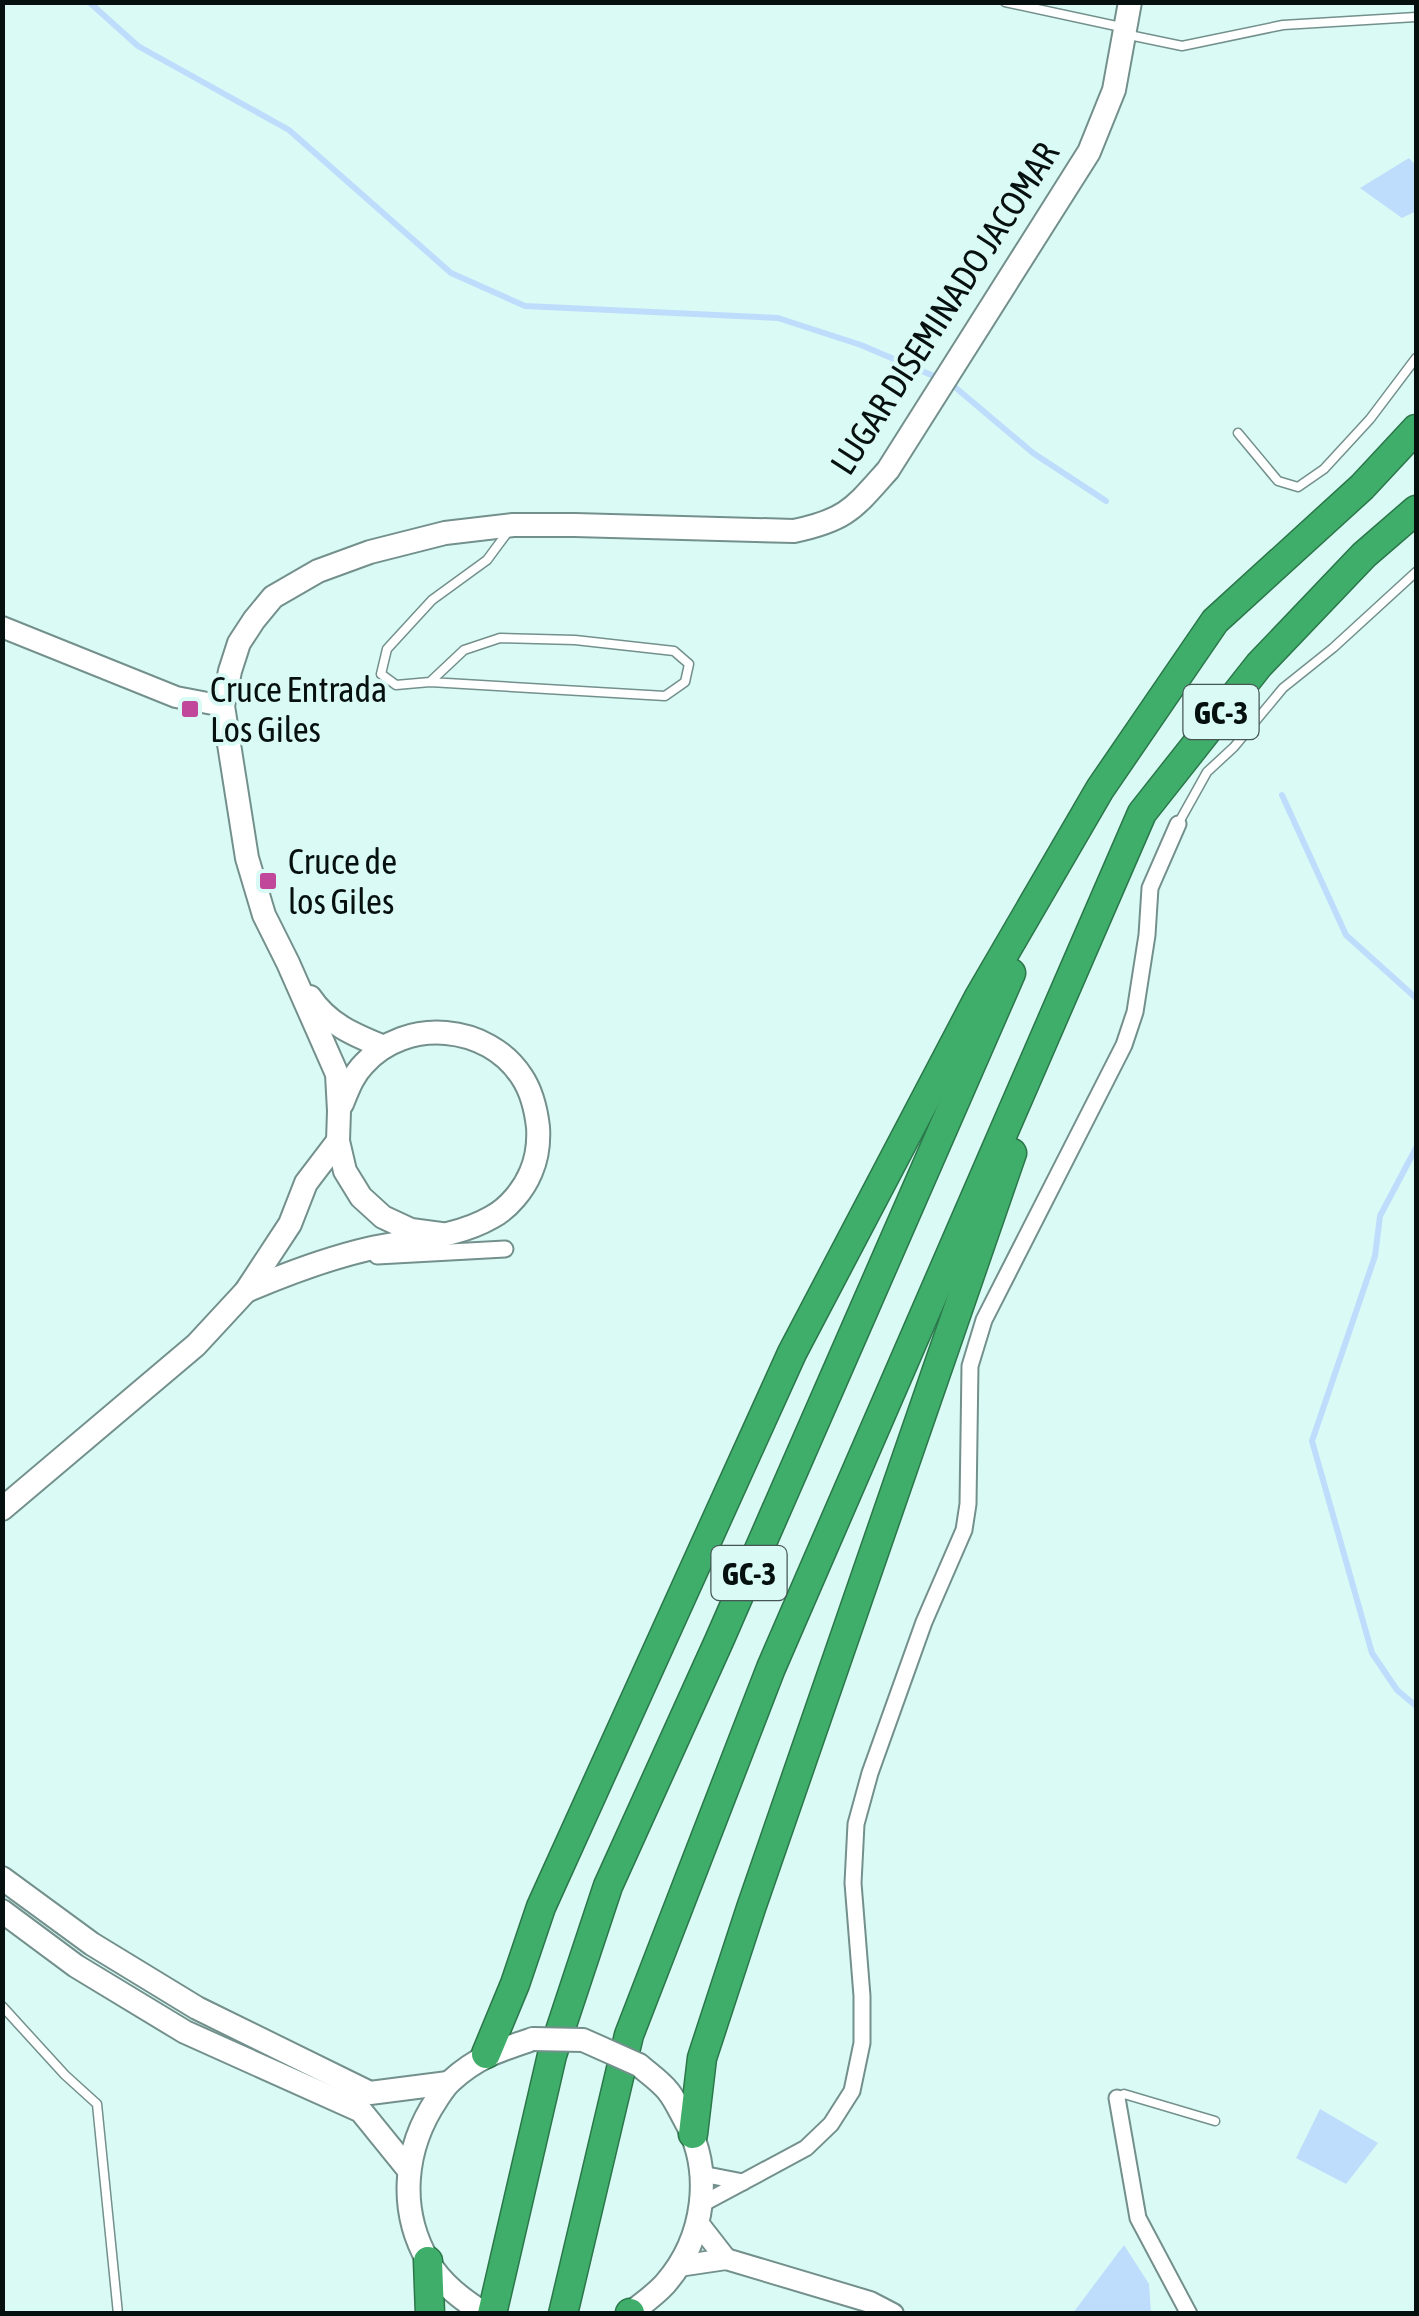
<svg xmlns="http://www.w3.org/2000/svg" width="1419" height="2316" viewBox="0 0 1419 2316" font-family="'Asap Condensed',sans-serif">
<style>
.water{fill:#beddfc}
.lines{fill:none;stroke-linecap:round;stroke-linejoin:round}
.stream{stroke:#beddfc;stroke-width:6}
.service-casing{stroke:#73908c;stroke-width:11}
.minor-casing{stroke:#73908c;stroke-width:19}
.tertiary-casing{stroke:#73908c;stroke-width:24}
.secondary-casing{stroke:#73908c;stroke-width:26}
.motorway-casing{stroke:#2b774a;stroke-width:31}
.service{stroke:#fff;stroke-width:8}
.minor{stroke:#fff;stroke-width:15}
.tertiary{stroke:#fff;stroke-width:20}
.secondary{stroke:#fff;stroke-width:22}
.motorway{stroke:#3fae6a;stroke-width:28}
.secondary-bridge-casing{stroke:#73908c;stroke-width:26;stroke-linecap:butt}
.secondary-bridge{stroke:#fff;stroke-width:22}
.poi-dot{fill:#c0479a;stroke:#dafaf5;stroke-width:4}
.labels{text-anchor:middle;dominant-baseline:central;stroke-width:8;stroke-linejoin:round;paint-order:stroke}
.shield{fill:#dafaf5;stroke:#465654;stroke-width:2.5}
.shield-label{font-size:32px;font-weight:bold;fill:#06100f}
.street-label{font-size:35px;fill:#06100f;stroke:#dafaf5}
.poi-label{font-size:35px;fill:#06100f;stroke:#dafaf5;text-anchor:start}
</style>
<rect width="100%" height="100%" fill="#dafaf5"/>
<g class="water">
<polygon points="1409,158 1416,166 1416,211 1402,218 1360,188"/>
<polygon points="1320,2109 1378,2143 1346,2184 1296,2158"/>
<polygon points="1124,2245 1149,2284 1151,2313 1073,2313"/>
</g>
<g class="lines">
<g class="stream">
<polyline points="89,2 138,46 289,130 451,273 525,306 778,318 861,345 936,377"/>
<polyline points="956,388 1033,453 1106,501"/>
<polyline points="1282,795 1346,935 1416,998"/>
<polyline points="1416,1148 1380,1216 1375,1256 1312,1441 1372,1653 1397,1690 1416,1706"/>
</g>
<defs>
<g id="service">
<polyline points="1005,2 1121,27"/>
<polyline points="1129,35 1182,46 1283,25 1416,17"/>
<polyline points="1238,433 1278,481 1298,487 1324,469 1370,419 1416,358"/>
<polyline points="430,682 464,650 500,638 575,640 674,651 689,664 685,682 665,696 430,682 396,685 381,674 387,649 432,600 487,560 507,533"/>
<polyline points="1178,824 1207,772 1234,747 1283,688 1333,648 1416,572"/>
<polyline points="2,2006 65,2075 97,2104 118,2314"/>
<polyline points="1117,2098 1124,2094 1215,2121"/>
</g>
<g id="minor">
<polyline points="377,1256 505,1249"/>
<polyline points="1117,2098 1138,2218 1189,2314"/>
<polyline points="702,2174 743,2182"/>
<polyline points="702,2204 806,2148 831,2124 852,2091 862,2043 862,1996 853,1883 856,1824 870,1773 924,1622 964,1530 968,1504 970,1366 984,1320 1124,1045 1135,1012 1147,935 1150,888 1178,824"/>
</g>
<g id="tertiary">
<polyline points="2,627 176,697 223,706"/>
<polyline points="698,2223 726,2259"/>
<polyline points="679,2266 726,2259 870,2302 893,2314"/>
</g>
<g id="secondary">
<path d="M310,997C328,1024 354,1035 384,1047"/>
<path d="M441,1234L411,1230L383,1217L361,1197L345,1171L338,1141L339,1111L337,1074L288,963L264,915L247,858L223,706L230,671L239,643L254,620L273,597L318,571L370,552L445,533L513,525H575L794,531C847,520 854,508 888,470L1089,152L1114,90L1130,2"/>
<path d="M246,1291C286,1274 325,1259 368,1249C408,1240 456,1238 492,1217C509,1208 524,1189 531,1172C537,1158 539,1142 538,1127C536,1110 532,1092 522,1077C488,1024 406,1017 364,1064C353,1075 348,1089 342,1104"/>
<polyline points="2,1509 196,1345 246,1291 290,1224 306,1183 338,1141"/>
<polyline points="2,1878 92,1944 197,2008 370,2093 448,2083"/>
<polyline points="2,1911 76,1966 185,2032 361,2111 408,2169"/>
<path d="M485,2314C463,2300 441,2284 428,2261C398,2209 404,2148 437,2099C441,2093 445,2086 451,2081C477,2057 500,2050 533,2039"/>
<path d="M629,2314C641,2305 655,2295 665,2284C705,2238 714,2171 684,2118C679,2109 674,2098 668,2091C660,2081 648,2073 639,2065"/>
</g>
<g id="motorway">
<polyline points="486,2054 515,1984 541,1907 792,1353 979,997 1100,789 1215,621 1362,487 1416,429"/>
<polyline points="693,2134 702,2058 751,1908 1012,1153"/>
<polyline points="428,2261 430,2314"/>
<polyline points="492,2314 552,2055 608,1886 719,1641 1011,973"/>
<polyline points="563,2314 629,2035 771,1668 1142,813 1259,665 1364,555 1416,510"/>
<polyline points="630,2314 630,2313"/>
</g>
</defs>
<use href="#service" class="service-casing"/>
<use href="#minor" class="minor-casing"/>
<use href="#tertiary" class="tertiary-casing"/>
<use href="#secondary" class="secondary-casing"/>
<use href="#motorway" class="motorway-casing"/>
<use href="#service" class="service"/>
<use href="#minor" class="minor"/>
<use href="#tertiary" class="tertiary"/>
<use href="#secondary" class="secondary"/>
<use href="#motorway" class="motorway"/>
<defs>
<polyline id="secondary-bridge" points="533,2039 583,2040 639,2065"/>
</defs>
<use href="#secondary-bridge" class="secondary-bridge-casing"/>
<use href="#secondary-bridge" class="secondary-bridge"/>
</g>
<g class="poi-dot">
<rect x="180" y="699" width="20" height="20" rx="5"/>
<rect x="258" y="871" width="20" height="20" rx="5"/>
</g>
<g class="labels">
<g class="shield">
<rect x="1183.5" y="685" width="75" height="54" rx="8"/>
<rect x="711.5" y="1546" width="75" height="54" rx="8"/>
</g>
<g class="shield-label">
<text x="1221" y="712">GC-3</text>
<text x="749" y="1573">GC-3</text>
</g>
<g class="street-label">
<text transform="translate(944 308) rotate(-57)">LUGAR DISEMINADO JACOMAR</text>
</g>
<g class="poi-label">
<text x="210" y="689">Cruce Entrada<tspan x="210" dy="40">Los Giles</tspan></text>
<text x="288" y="861">Cruce de<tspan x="288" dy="40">los Giles</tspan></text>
</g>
</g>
<rect width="1419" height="2316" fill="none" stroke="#06100f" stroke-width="10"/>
</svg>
